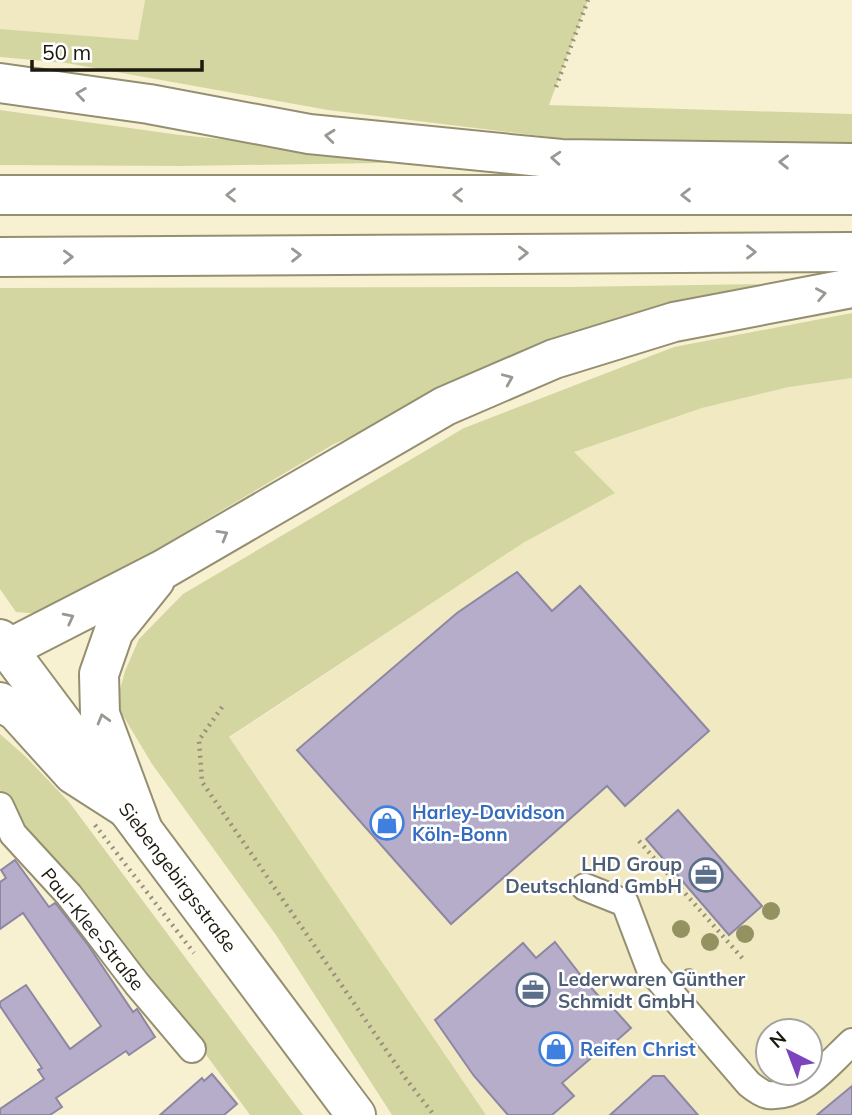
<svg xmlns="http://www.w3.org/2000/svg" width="852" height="1115" viewBox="0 0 852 1115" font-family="Mulish,sans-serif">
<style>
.built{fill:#f0e9c1;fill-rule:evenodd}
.green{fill:#d3d6a1}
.building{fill:#b5adca;stroke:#8e87a3;stroke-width:2}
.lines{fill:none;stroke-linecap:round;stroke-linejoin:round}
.street-casing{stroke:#958f72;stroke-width:30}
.primary-casing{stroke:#958f72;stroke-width:42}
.highway-casing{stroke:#958f72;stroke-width:42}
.path{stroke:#97927b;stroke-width:4.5;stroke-dasharray:2 5;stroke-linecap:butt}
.street{stroke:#fff;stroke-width:26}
.primary{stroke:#fff;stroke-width:38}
.highway{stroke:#fff;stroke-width:38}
.tree{fill:#959262}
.oneway{stroke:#999893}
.labels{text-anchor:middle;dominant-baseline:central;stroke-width:5;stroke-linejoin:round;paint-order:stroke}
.shop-label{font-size:19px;font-weight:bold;fill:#366cbe;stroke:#fff;text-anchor:start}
.service-label{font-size:19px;font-weight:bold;fill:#4e5e75;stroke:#fff;text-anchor:end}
.street-label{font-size:19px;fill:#1c190e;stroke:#fff}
</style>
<rect width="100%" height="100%" fill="#f8f1d1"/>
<g class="built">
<polygon points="0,0 145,0 138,40 0,29"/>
<path d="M852,378V1115H486L229,738L523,543L615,493L573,452L702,408L789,387ZM768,1031H810V1073H768Z"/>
</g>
<g class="green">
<polygon points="145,0 588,0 549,105 852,114 852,146 558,138 328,110 66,63 0,57 0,29 138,40"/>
<polygon points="0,110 180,135 442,162 181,166 0,165"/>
<polygon points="821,283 561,348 334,444 209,518 51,615 16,612 0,589 0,288 567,287"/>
<polygon points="852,313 852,378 789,387 702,408 574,452 615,493 523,543 229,737 486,1115 392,1115 276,935 152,764 116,704 125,671 139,639 183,594 464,428 674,347"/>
<polygon points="0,734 25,756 69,802 303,1115 250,1115 199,1045 27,839 10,804 0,790"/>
</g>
<g class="building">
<polygon points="517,572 552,611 580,586 709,731 625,806 607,786 451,924 297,750 457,613"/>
<polygon points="678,810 762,906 729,935 646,839"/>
<polygon points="15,860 49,907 55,903 57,905 88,945 133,1012 137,1009 155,1037 129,1055 126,1051 56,1098 62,1107 50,1115 0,1115 0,1109 44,1079 38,1070 42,1068 0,1006 0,1002 26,985 70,1049 101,1026 23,913 0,929 0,882 6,878 1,870"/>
<polygon points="555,942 586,982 604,1002 606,1000 631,1028 606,1050 604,1047 562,1083 574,1096 552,1115 508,1115 474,1076 435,1020 523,943 536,958"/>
<polygon points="212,1074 237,1104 224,1115 160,1115 202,1078 204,1081"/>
<polygon points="653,1076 664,1076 698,1115 610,1115"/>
<polygon points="852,1086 852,1115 817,1115"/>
</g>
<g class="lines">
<defs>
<g id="street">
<polyline points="0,806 13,834 69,895 137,984 192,1049"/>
<path d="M585,887L625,903L650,969L749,1084C754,1088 762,1094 768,1095C802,1099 830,1062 852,1042"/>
</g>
<polyline id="primary" points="0,639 356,1115"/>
<g id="highway">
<polyline points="0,83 149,104 309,134 561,159 852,163"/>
<polyline points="0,195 852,195"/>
<polyline points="0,257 852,252"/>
<polyline points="8,649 164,569 445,406 554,359 674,322 852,288"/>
<polyline points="0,702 16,711 73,774 126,808"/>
<polyline points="143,830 100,714 99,674 114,631 155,580"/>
</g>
</defs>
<use href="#street" class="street-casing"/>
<use href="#primary" class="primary-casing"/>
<use href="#highway" class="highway-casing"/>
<g class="path">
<polyline points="556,87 588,0"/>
<polyline points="222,707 199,740 202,782 406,1079 434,1115"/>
<polyline points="95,825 194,953"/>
<polyline points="639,841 743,959"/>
</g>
<use href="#street" class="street"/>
<use href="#primary" class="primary"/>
<use href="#highway" class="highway"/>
</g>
<g class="tree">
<circle cx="771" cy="911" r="9"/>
<circle cx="681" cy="929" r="9"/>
<circle cx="745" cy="934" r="9"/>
<circle cx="710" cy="942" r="9"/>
<circle cx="689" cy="977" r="9"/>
</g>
<defs><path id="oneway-chevron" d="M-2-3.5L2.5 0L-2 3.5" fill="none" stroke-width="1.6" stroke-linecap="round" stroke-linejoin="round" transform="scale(1.75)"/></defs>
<g class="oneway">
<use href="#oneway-chevron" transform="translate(81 94) rotate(-172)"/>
<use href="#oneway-chevron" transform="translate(330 136) rotate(-174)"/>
<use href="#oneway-chevron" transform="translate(556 158) rotate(-176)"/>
<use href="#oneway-chevron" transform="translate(784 162) rotate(-179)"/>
<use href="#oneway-chevron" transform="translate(231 195) rotate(180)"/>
<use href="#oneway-chevron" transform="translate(458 195) rotate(180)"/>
<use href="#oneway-chevron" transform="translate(686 195) rotate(180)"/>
<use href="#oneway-chevron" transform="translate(751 252)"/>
<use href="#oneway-chevron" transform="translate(523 253) rotate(-1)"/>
<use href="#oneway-chevron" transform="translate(296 255) rotate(-1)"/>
<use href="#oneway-chevron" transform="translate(68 257) rotate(-1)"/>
<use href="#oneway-chevron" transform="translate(821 294) rotate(-11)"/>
<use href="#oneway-chevron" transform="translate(508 379) rotate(-23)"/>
<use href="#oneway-chevron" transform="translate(223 535) rotate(-30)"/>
<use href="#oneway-chevron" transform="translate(69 618) rotate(-27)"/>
<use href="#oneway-chevron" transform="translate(103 719) rotate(-106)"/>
</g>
<defs>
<symbol id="shop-ring" viewBox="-11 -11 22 22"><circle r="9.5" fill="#fff" stroke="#3f7fe0" stroke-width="1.5"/><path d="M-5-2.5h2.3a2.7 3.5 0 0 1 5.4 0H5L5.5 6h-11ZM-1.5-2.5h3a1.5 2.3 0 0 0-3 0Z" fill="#3f7fe0"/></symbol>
<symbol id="office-ring" viewBox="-11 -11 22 22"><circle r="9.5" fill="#fff" stroke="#5c6f8a" stroke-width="1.5"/><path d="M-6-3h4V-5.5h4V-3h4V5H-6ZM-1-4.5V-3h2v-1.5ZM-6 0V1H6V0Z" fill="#5c6f8a"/></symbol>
</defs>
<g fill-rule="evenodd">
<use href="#shop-ring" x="368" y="804" width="38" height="38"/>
<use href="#office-ring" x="687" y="856" width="38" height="38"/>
<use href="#office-ring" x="514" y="971" width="38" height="38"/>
<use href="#shop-ring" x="537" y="1030" width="38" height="38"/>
</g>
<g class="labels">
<g class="shop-label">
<text x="412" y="812">Harley-Davidson<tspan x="412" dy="22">Köln-Bonn</tspan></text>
<text x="580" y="1049">Reifen Christ</text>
</g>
<g class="service-label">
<text x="682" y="864">LHD Group<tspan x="682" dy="22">Deutschland GmbH</tspan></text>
<text x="558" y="979" text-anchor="start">Lederwaren Günther<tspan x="558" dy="22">Schmidt GmbH</tspan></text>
</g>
<g class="street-label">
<text transform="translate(178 877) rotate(53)">Siebengebirgsstraße</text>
<text transform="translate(93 929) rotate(51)">Paul-Klee-Straße</text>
</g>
</g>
<g transform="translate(789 1052) rotate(318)"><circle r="33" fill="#ffffff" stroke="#a4a39f" stroke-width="2"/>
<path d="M0-5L12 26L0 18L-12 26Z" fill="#7d45bb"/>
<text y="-10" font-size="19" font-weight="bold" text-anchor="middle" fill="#1c190e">N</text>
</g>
<path d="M32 60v10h170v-10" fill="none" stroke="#1c190e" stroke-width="3.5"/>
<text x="42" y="60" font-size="21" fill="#1c190e" stroke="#ffffff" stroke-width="5" paint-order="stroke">50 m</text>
</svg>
